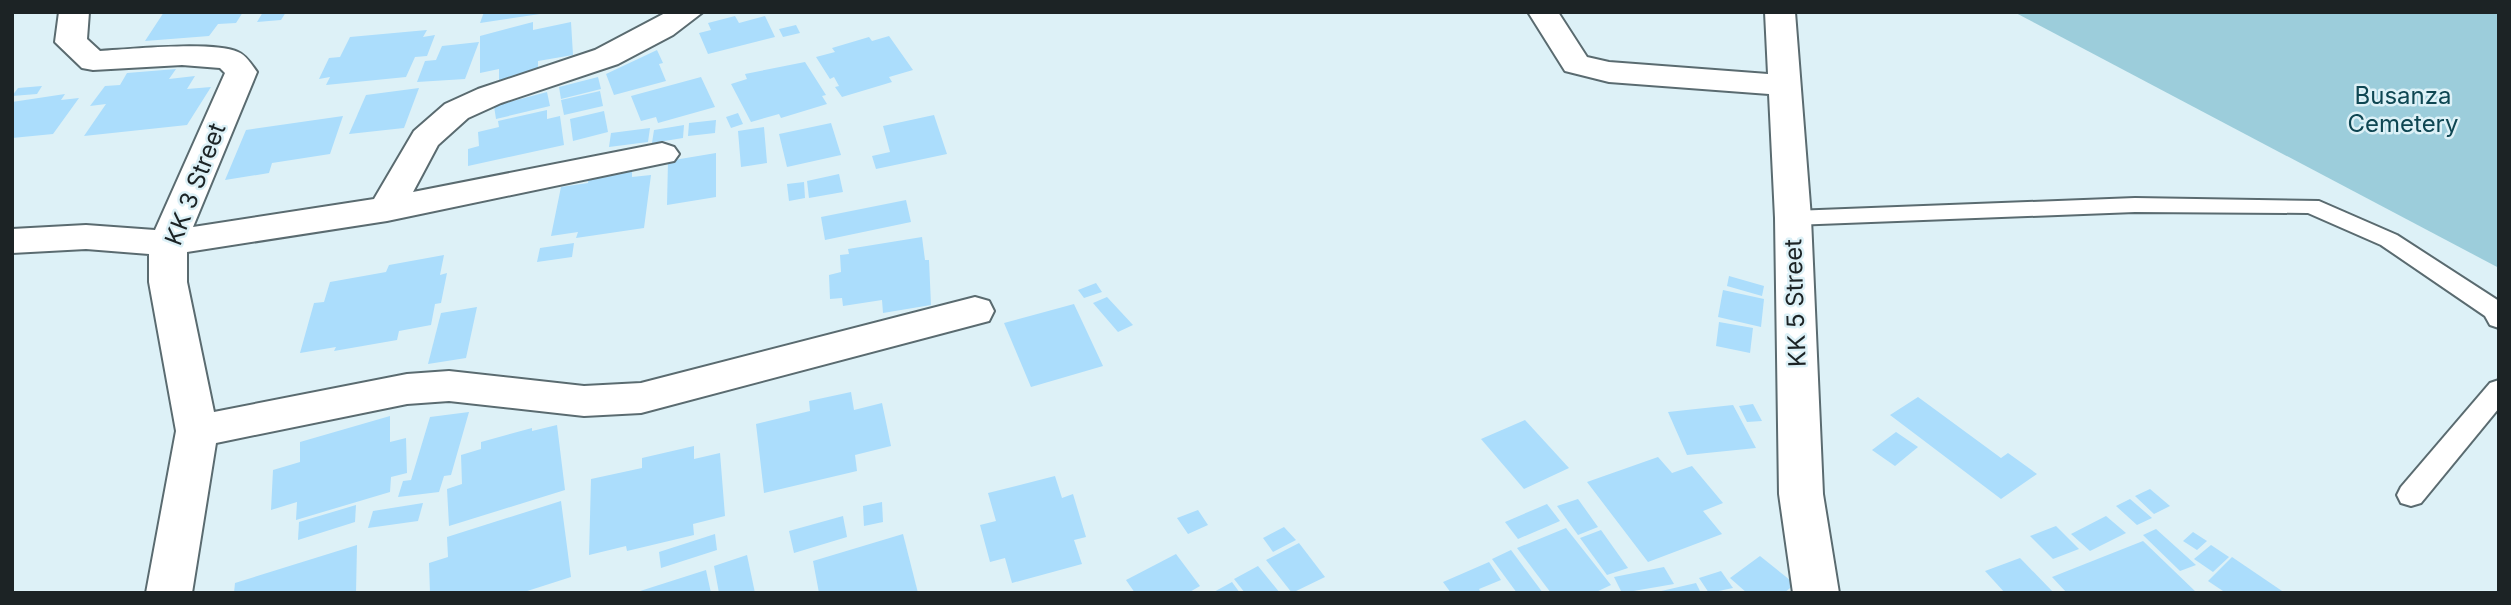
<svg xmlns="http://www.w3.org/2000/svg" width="2511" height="605" viewBox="0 0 2511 605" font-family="Inter,sans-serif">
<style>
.green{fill:#9ccddb}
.building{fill:#abddfc}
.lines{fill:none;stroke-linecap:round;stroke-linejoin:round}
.service-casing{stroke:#5a6b70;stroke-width:4}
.minor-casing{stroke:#5a6b70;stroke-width:4}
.service{fill:#fff;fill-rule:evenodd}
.minor{fill:#fff;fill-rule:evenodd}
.labels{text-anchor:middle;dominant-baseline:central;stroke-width:5;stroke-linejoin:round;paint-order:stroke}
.park-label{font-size:24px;fill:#0e4652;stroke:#ddf1f7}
.street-label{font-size:24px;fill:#1c2325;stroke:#ddf1f7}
</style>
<rect width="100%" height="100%" fill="#ddf1f7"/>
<polygon class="green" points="2014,12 2499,12 2499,268"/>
<g class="building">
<polygon points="164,12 243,12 236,23 218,24 209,36 145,41"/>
<polygon points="263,12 286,12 281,20 257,22"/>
<polygon points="484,12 539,12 540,14 480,23"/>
<polygon points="735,16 739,23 765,16 775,37 708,54 699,33 711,30 708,23"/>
<polygon points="533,22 533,30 571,22 573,55 538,61 538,72 499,80 499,69 480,73 480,36"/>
<polygon points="796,25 800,33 783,37 779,29"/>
<polygon points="427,30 423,37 435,35 427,56 415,57 406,77 326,85 330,77 319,79 329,58 340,57 350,37"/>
<polygon points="889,36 913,70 889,77 892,82 842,97 835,87 839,86 834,77 830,79 816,57 835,52 832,48 869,37 872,41"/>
<polygon points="479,42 465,79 417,82 425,61 436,60 442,46"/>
<polygon points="657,50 663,63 659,64 666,81 614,95 606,74"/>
<polygon points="805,62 826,95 822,96 827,104 781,118 779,114 751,122 731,84 747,79 745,74"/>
<polygon points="176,69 169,79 195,76 187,89 211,87 187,125 84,136 106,104 90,106 105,86 120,85 127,73"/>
<polygon points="598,77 601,89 561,99 559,87"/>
<polygon points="701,77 715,107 658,123 656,117 641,121 631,96"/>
<polygon points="42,86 37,94 12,96 18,88"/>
<polygon points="419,88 404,128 349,134 366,95"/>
<polygon points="600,91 603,106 564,115 561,100"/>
<polygon points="547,92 550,106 496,119 494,106"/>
<polygon points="65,94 61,100 79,98 53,134 12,138 12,102"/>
<polygon points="547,110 547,119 560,116 564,145 468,166 468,149 479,146 478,132 499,127 498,121"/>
<polygon points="604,111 608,132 573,141 570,119"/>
<polygon points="738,113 743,124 731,128 726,117"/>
<polygon points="934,115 947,154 876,169 872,156 890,152 883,126"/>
<polygon points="343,116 330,154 272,163 269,173 225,180 246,130"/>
<polygon points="716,120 715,133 688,136 689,123"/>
<polygon points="831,123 841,155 787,167 779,134"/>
<polygon points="684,125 683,138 652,143 654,130"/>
<polygon points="764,127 767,163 741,167 738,131"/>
<polygon points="650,128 648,142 609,147 611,133"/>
<polygon points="716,153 716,197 667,205 668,161"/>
<polygon points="632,169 632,177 651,175 644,228 576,238 578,232 551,236 561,187 588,183 589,175"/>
<polygon points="839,174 843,192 809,198 807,181"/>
<polygon points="804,182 805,198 789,201 787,184"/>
<polygon points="906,200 911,222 825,240 821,217"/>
<polygon points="922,237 925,260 929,260 931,305 883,313 882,300 843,306 842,298 830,299 829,275 841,272 840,255 849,254 848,249"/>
<polygon points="574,243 572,257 537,262 540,248"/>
<polygon points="444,255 440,275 447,273 441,303 435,304 431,325 399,331 397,340 334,351 336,347 300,353 314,303 324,302 330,282 386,272 389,265"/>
<polygon points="1729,276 1764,286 1762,296 1727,286"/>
<polygon points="1096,283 1102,292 1084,298 1078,290"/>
<polygon points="1723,290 1764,299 1761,327 1718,317"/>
<polygon points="1107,297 1133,325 1118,332 1093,303"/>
<polygon points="1074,304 1103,366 1031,387 1004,323"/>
<polygon points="477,307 466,358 428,364 441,313"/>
<polygon points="1719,322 1753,328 1750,353 1716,346"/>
<polygon points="851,392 854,410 882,403 891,446 855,455 857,471 764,493 756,424 810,411 809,401"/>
<polygon points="1918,397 2001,458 2008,453 2037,474 2001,499 1890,415"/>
<polygon points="1753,404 1762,421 1747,422 1739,406"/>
<polygon points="1733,405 1756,448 1687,455 1668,412"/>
<polygon points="469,412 451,475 444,476 439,492 398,497 403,481 411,480 430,417"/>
<polygon points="390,416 390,442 406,438 407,473 391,477 390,492 296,520 297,502 271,510 273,470 300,462 300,442"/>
<polygon points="1525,420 1569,468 1524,489 1481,439"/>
<polygon points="557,425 565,490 449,526 447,489 462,484 461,455 481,449 481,442 532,428 532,431"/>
<polygon points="1896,432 1918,447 1895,466 1872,450"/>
<polygon points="694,446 694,459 720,453 725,516 693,524 694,535 627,551 626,546 589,555 591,479 642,468 642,458"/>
<polygon points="1658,457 1672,473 1692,466 1723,503 1703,511 1722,534 1648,562 1587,482"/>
<polygon points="1055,476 1062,498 1073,494 1086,537 1074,540 1082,564 1012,583 1005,558 990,562 980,525 996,521 988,493"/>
<polygon points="2150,489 2170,506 2154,514 2135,496"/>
<polygon points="1578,499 1598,527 1578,535 1557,506"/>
<polygon points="2130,499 2152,518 2137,525 2116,506"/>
<polygon points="561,501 571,577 521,593 430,593 429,563 448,557 447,537"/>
<polygon points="882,502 883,522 864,526 863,506"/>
<polygon points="423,503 418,521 368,528 373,511"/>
<polygon points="1547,504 1560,521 1518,539 1505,522"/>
<polygon points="356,505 355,522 298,540 299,522"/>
<polygon points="1198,510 1208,525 1188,534 1177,518"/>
<polygon points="843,516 847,537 794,553 789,531"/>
<polygon points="2106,516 2126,533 2090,551 2071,534"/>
<polygon points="2056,526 2079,549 2053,559 2030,536"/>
<polygon points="1284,527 1296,540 1273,552 1263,538"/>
<polygon points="1566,528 1611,585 1594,593 1551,593 1517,548"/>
<polygon points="2156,529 2196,565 2180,571 2143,535"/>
<polygon points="1601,530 1628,568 1607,575 1580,538"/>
<polygon points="2193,532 2207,541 2197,550 2183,541"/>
<polygon points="715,534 717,550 661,568 659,552"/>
<polygon points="903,534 918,593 819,593 813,561"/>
<polygon points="2143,541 2197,593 2067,593 2052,577"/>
<polygon points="1299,543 1325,577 1292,593 1266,560"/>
<polygon points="357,545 356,593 234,593 235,583"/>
<polygon points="2211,545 2229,557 2213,572 2194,559"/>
<polygon points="1511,550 1543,593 1517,593 1492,559"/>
<polygon points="1176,554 1200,586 1188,593 1135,593 1126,580"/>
<polygon points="747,555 755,593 719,593 714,566"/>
<polygon points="1760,556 1795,584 1784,593 1747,593 1730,578"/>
<polygon points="2232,557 2285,593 2226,593 2208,581"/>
<polygon points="2020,558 2054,593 2005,593 1985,571"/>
<polygon points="1489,562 1501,580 1479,589 1481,593 1451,593 1443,582"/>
<polygon points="1258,566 1280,593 1245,593 1234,579"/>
<polygon points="1664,567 1674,584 1622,593 1614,577"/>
<polygon points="706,570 711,593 637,593 637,592"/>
<polygon points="1721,571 1733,588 1709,593 1699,578"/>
<polygon points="1232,582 1240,593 1212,593"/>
<polygon points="1696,583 1701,593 1657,593 1657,592"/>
</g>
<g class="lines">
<defs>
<g id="service">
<polygon points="2135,198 2319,201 2397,235 2499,301 2499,328 2490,325 2485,316 2381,245 2308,213 2135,212 1793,225 1785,223 1782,218 1785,213 1793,211"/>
<polygon points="2499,380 2499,408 2421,503 2411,506 2401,503 2397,495 2401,487 2490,383"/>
</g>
<g id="minor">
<path d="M59,12H89L87,39L100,51C130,49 214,41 238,52C246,55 252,65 257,72L193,227L374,199L414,131L445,104L478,89L595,50L667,12H703L673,35L618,64L501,103L468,118L438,145L413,192L662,143L674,147L679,154L674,161L387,221L187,252V282L214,412L407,374L449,371L584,386L641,383L975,297L989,301L994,311L989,321L641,413L584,416L449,401L407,404L216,443L192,593H146L176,431L149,282V254L86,249L12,253V229L86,225L155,230L225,73L220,68L182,65L93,70L82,68L55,42Z"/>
<polygon points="1528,12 1558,12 1587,57 1609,62 1768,74 1765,12 1795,12 1811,218 1823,494 1839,593 1793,593 1779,494 1775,218 1769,94 1609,82 1565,71"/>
</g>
</defs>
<use href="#service" class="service-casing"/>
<use href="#minor" class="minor-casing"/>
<use href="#service" class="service"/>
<use href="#minor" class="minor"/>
</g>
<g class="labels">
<g class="park-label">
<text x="2403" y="95">Busanza<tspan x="2403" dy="28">Cemetery</tspan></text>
</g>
<g class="street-label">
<text transform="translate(195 184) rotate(-69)">KK 3 Street</text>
<text transform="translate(1795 303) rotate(-92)">KK 5 Street</text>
</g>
</g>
<rect width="2511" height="605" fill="none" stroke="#1c2325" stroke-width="28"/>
</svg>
